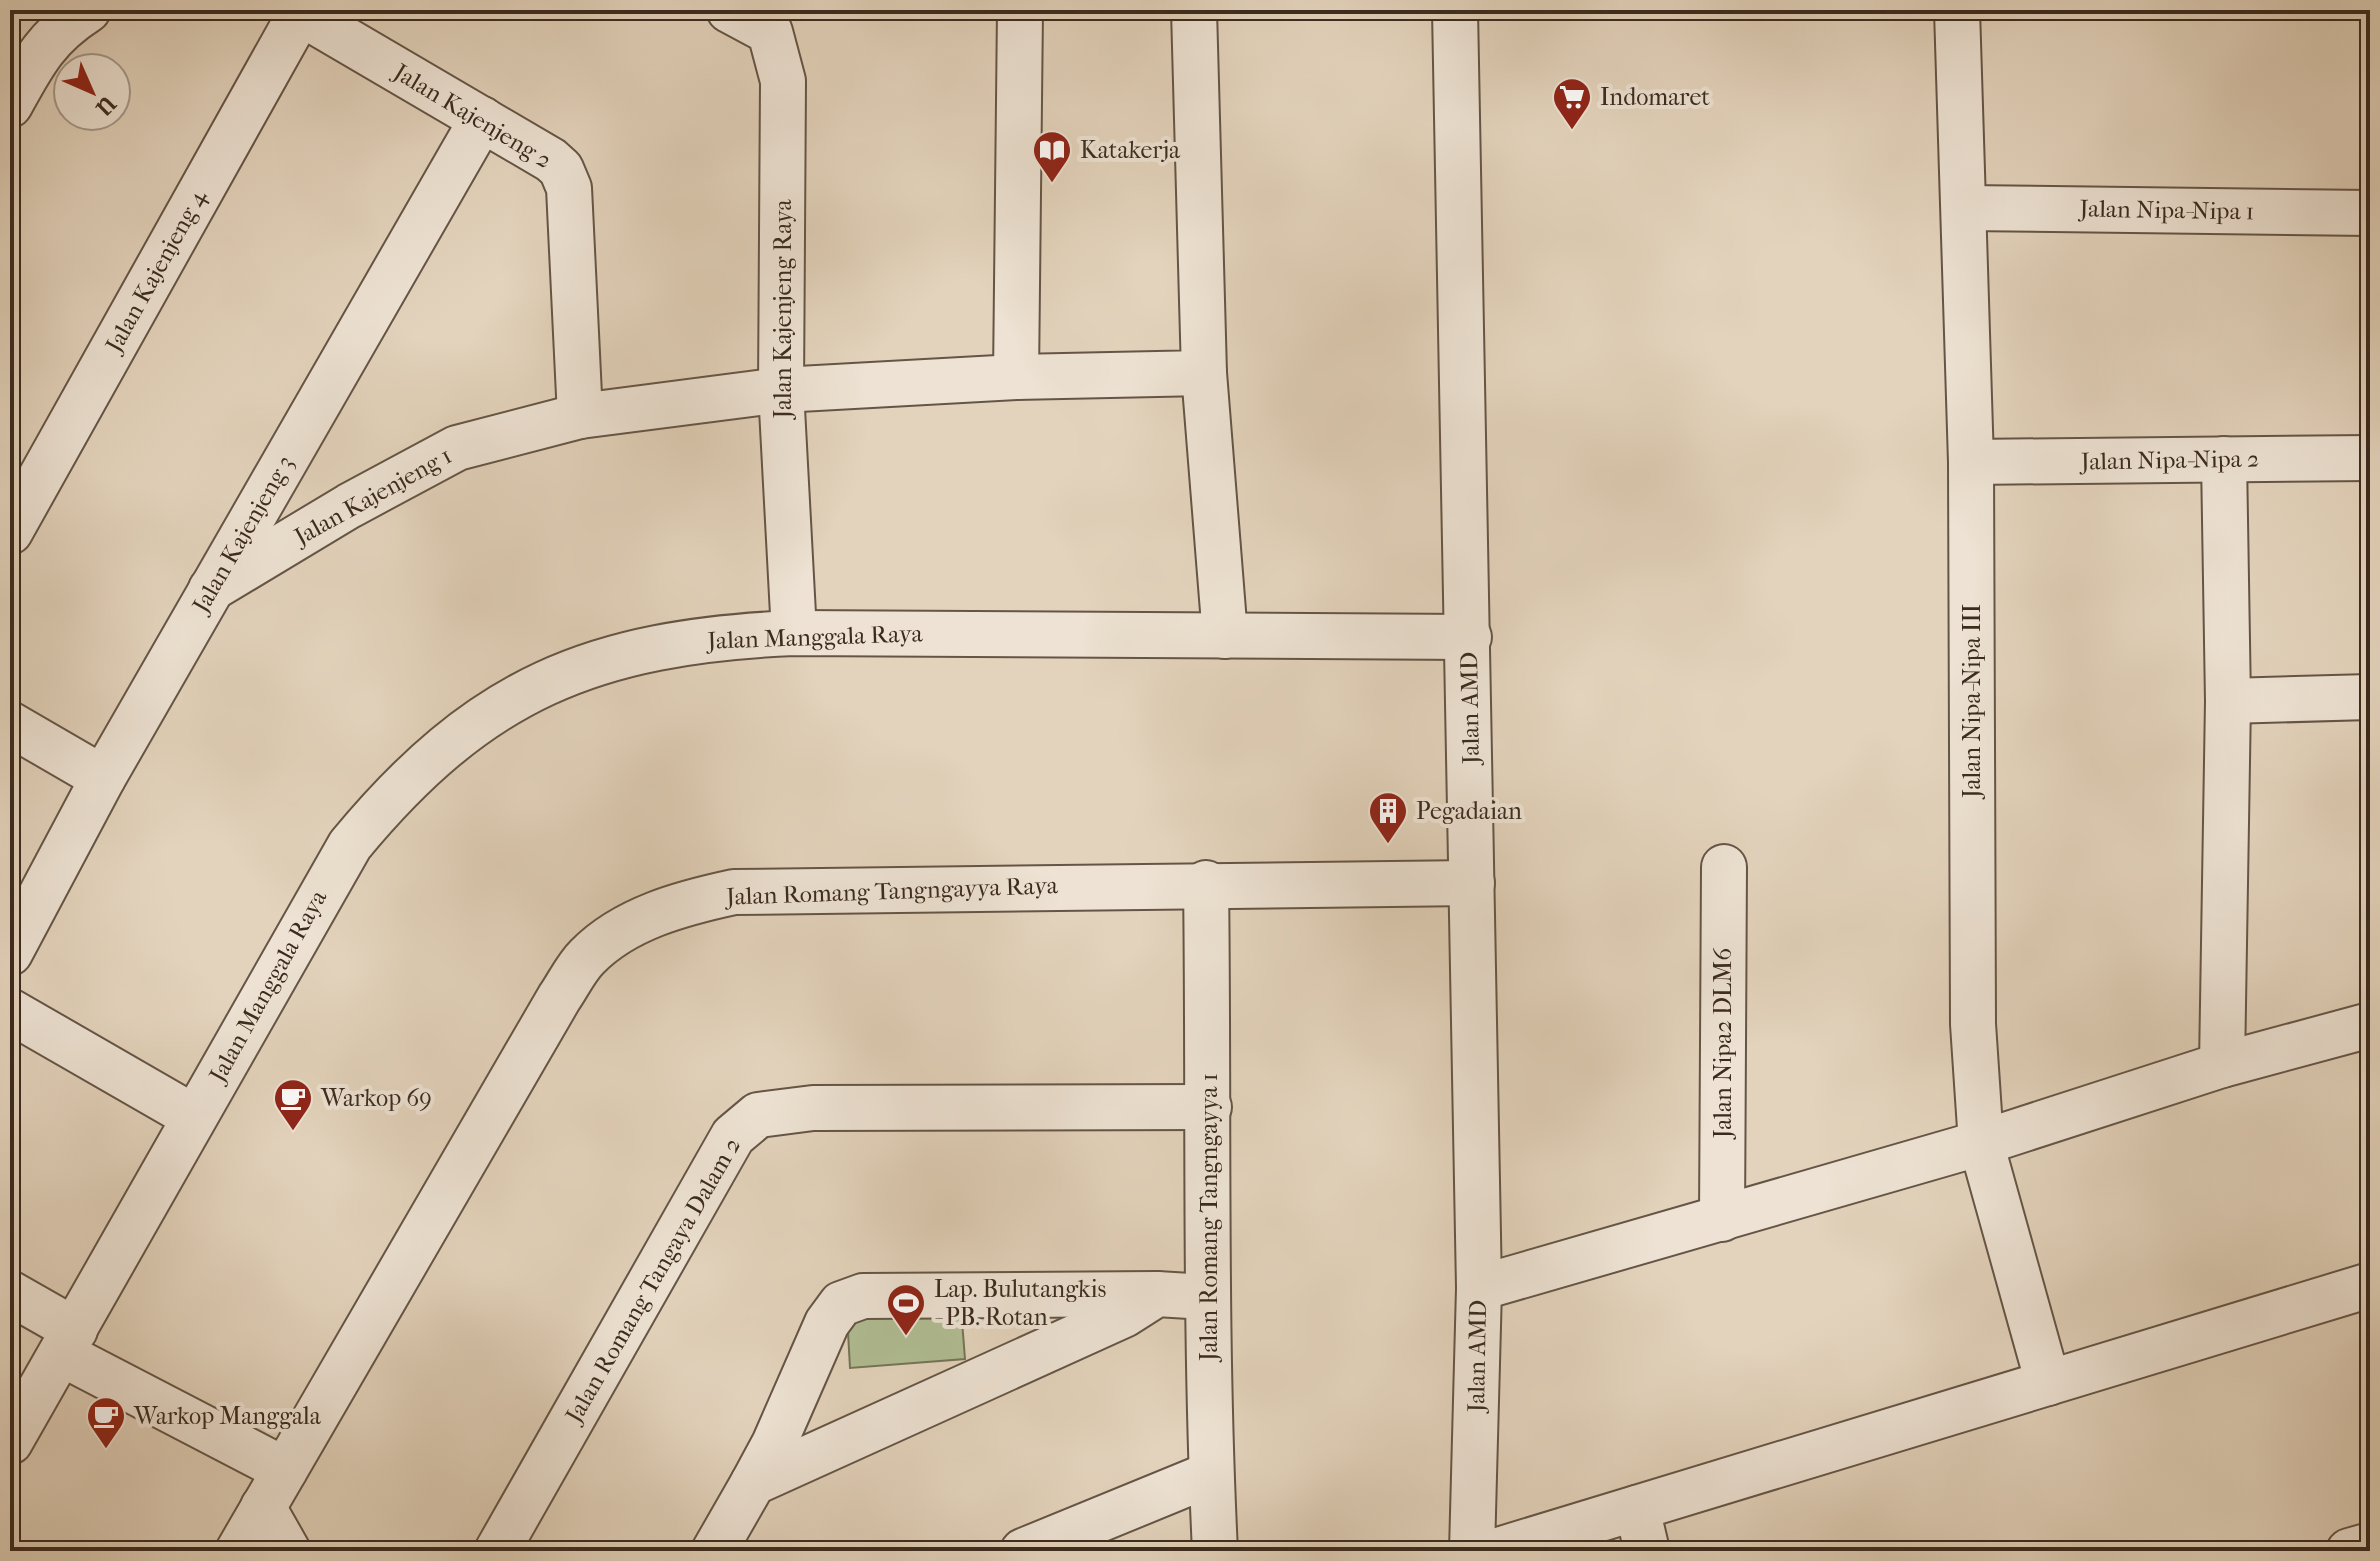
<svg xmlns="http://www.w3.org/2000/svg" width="2380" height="1561" viewBox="0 0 2380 1561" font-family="'IM FELL French Canon',serif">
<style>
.green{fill:#b0bd93;stroke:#767459;stroke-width:2}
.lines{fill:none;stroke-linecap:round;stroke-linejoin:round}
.minor-casing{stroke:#655546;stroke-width:48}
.minor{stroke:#ede2d3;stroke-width:44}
.labels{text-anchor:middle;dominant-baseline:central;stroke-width:8;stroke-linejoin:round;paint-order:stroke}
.poi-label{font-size:24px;fill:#3b2b1f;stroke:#ede2d3;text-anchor:start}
.street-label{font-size:24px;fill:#3b2b1f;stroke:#ede2d3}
</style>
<rect width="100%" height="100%" fill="#e3d3bc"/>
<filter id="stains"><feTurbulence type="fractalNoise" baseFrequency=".0025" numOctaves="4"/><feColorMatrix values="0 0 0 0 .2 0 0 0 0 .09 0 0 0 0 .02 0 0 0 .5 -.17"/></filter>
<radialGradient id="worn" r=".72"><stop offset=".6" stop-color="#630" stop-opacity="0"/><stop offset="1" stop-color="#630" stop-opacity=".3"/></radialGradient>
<polygon class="green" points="961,1308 965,1359 850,1368 847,1314"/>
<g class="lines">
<defs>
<g id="minor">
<polyline points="295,10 551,160 561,169 569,188 580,416"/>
<polyline points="729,10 770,32 783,81 781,390 794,633"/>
<polyline points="1455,10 1479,1288 1472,1551"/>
<polyline points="1957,10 1971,462 1973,1024 1981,1143 2048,1383"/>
<path d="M10,105C33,63 46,37 88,10"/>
<polyline points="1965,208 2370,213"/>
<polyline points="1204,373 1225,636"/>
<polyline points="1016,377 1020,10"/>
<polyline points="1971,462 2370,458"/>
<polyline points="10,532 302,10"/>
<polyline points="211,589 349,506 457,448 580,416 781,390 1016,377 1204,373 1194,10"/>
<polyline points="2228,701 2370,697"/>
<polyline points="10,724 103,778"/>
<path d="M1206,883C1209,1106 1204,1328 1215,1551"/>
<polyline points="10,953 103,778 482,119"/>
<polyline points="10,1011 194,1117"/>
<polyline points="2222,1065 2228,701 2224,459"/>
<polyline points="1722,1219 1724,867"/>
<polyline points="1479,1288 1981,1143 2222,1065 2370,1025"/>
<polyline points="10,1293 75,1330"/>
<polyline points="62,1354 285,1470"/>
<path d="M10,1442L350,845C480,688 592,642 794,633L1469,637"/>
<polyline points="753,1483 774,1444 827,1323 841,1304 863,1296 1157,1294"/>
<polyline points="263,1507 288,1551"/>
<polyline points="1637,1508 1647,1551"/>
<path d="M238,1551L559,998C568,985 576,968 587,957C625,918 683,903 734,892L1472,883"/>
<polyline points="497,1551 733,1136 758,1115 813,1108 1209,1107"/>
<polyline points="714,1551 753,1483 1124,1315 1157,1294 1206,1297"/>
<polyline points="1023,1551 1211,1474"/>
<polyline points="1495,1551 2370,1285"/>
<polyline points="2349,1551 2370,1545"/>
</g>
</defs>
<use href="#minor" class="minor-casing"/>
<use href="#minor" class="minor"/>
</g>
<defs>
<symbol id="supermarket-pin" viewBox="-11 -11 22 30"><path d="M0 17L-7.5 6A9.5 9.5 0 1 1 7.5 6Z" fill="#8f2418" stroke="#ede2d3"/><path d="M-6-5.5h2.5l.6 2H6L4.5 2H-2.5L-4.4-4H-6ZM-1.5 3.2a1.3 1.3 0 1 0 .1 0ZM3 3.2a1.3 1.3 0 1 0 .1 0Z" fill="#fff"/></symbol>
<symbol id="library-pin" viewBox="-11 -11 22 30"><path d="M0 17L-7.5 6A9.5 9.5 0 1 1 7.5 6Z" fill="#8f2418" stroke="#ede2d3"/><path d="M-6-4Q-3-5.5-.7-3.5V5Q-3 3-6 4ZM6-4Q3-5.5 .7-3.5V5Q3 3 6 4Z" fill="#fff"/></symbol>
<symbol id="building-pin" viewBox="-11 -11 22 30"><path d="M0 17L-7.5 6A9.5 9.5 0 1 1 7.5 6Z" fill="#8f2418" stroke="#ede2d3"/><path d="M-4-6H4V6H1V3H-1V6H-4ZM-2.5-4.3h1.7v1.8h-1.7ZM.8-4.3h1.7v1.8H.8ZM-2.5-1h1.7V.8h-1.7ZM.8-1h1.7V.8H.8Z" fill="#fff"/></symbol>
<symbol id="cafe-pin" viewBox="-11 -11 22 30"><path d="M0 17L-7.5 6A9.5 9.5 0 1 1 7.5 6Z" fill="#8f2418" stroke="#ede2d3"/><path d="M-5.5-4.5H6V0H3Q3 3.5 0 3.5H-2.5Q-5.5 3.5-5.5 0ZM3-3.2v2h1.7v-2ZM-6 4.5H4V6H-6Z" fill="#fff"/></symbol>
<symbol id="stadium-pin" viewBox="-11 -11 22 30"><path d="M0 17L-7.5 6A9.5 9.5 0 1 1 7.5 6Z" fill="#8f2418" stroke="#ede2d3"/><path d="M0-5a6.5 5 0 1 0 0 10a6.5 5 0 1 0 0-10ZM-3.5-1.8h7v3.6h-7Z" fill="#fff"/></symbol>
</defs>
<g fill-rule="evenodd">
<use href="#supermarket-pin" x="1550" y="75" width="44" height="60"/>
<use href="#library-pin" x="1030" y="128" width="44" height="60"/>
<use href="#building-pin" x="1366" y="789" width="44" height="60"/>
<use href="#cafe-pin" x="271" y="1076" width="44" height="60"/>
<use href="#stadium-pin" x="884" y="1281" width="44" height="60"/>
<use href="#cafe-pin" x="84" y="1394" width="44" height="60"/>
</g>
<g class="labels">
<g class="poi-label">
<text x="1600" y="97">Indomaret</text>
<text x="1080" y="150">Katakerja</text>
<text x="1416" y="811">Pegadaian</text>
<text x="321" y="1098">Warkop 69</text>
<text x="934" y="1289">Lap. Bulutangkis<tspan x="934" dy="28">- PB. Rotan</tspan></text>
<text x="134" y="1416">Warkop Manggala</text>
</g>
<g class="street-label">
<text transform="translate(473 116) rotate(31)">Jalan Kajenjeng 2</text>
<text transform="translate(2167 210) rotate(1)">Jalan Nipa-Nipa 1</text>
<text transform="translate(156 271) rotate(-61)">Jalan Kajenjeng 4</text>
<text transform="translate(783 309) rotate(-90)">Jalan Kajenjeng Raya</text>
<text transform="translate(2170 460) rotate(-1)">Jalan Nipa-Nipa 2</text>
<text transform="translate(373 496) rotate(-29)">Jalan Kajenjeng 1</text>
<text transform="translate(243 534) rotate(-60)">Jalan Kajenjeng 3</text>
<text transform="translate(815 637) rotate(-2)">Jalan Manggala Raya</text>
<text transform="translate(1972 701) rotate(-90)">Jalan Nipa-Nipa III</text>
<text transform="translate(1470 708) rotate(-91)">Jalan AMD</text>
<text transform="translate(892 891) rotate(-2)">Jalan Romang Tangngayya Raya</text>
<text transform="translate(268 986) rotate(-61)">Jalan Manggala Raya</text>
<text transform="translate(1723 1043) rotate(-90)">Jalan Nipa2 DLM6</text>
<text transform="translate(1209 1217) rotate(-90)">Jalan Romang Tangngayya 1</text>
<text transform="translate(653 1280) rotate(-60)">Jalan Romang Tangaya Dalam 2</text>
<text transform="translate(1477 1356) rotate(-89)">Jalan AMD</text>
</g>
</g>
<rect width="2380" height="1561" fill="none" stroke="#e3d3bc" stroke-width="40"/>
<rect x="12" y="12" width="2356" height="1537" fill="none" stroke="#3b2b1f" stroke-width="4"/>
<rect x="20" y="20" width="2340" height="1521" fill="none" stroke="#3b2b1f" stroke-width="2"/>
<g transform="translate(92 92) rotate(135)"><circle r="38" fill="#ede2d3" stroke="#a6998b" stroke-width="2"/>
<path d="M0-6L14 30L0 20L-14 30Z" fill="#8f2418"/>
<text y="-12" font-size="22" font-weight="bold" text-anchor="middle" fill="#3b2b1f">U</text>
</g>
<rect width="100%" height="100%" filter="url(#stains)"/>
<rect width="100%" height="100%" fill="url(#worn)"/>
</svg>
